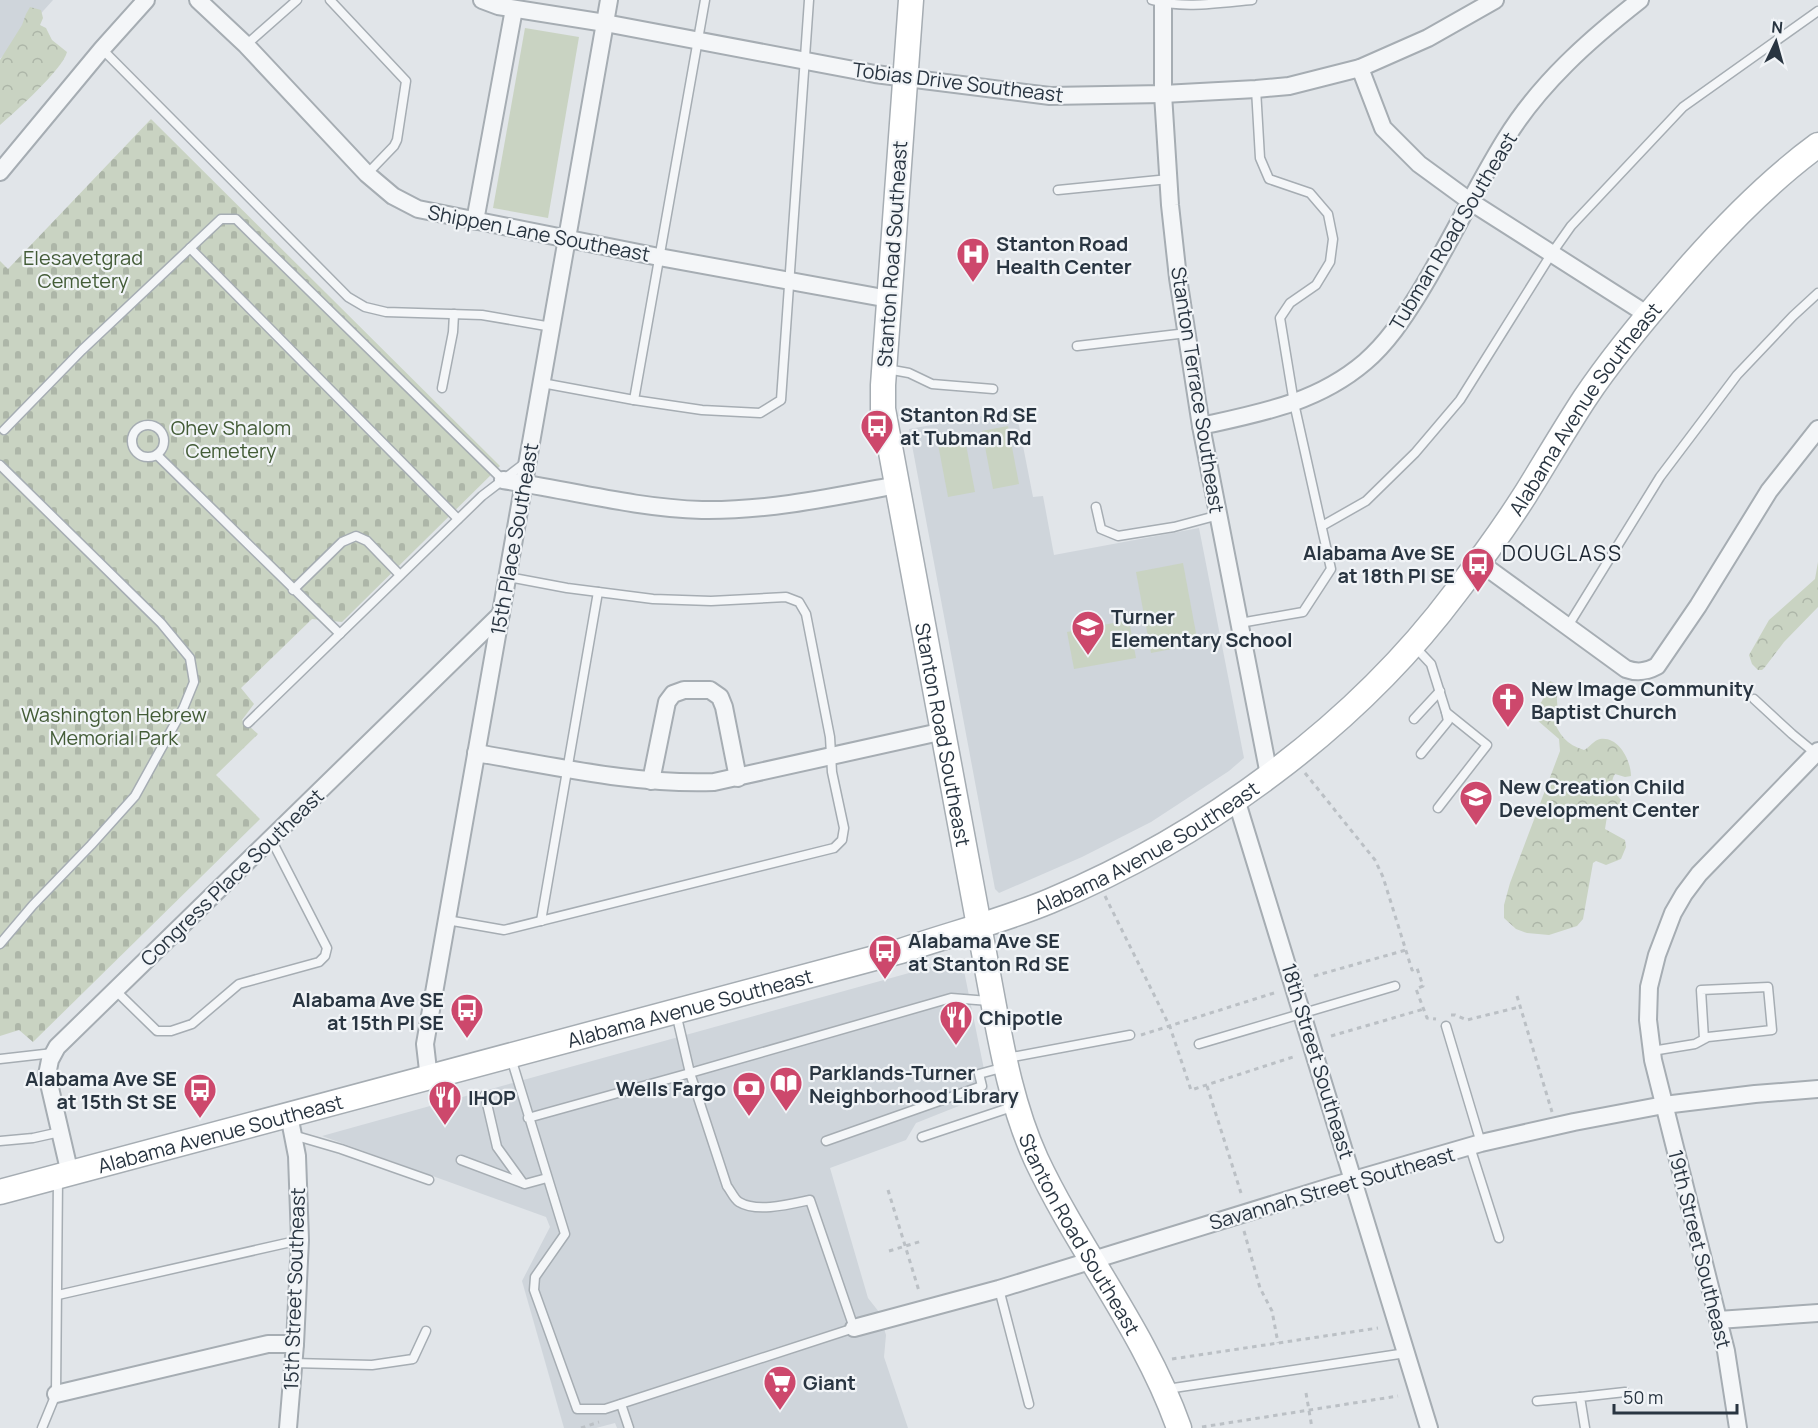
<svg xmlns="http://www.w3.org/2000/svg" width="1818" height="1428" viewBox="0 0 1818 1428" font-family="Manrope,sans-serif">
<style>
.built{fill:#cfd5db}
.green{fill:#c9d3c2}
.forest{fill:url(#forest-crowns)}
.cemetery{fill:url(#cemetery-stones)}
.lines{fill:none;stroke-linecap:round;stroke-linejoin:round}
.lane-casing{stroke:#a6adb3;stroke-width:11}
.street-casing{stroke:#a6adb3;stroke-width:20}
.secondary-casing{stroke:#a6adb3;stroke-width:27}
.path{stroke:#bbc0c5;stroke-width:3;stroke-dasharray:4.5 4.5;stroke-linecap:butt}
.lane{stroke:#f4f6f8;stroke-width:8}
.street{stroke:#f4f6f8;stroke-width:16}
.secondary{stroke:#fff;stroke-width:24}
.labels{text-anchor:middle;dominant-baseline:central;stroke-width:4.5;stroke-linejoin:round;paint-order:stroke}
.street-label{font-size:20px;fill:#293541;stroke:#f1f4f7}
.poi-label{font-size:20px;font-weight:bold;fill:#293541;stroke:#f1f4f7;text-anchor:start}
.park-label{font-size:20px;fill:#435c37;stroke:#f1f4f7}
.neighbourhood-label{font-size:21px;letter-spacing:1.5px;fill:#1c2632;stroke:#f1f4f7}
</style>
<defs>
<pattern id="forest-crowns" width="20" height="18" patternUnits="userSpaceOnUse" patternTransform="scale(1.5)"><rect width="20" height="18" fill="#c9d3c2"/><path d="M2 6a3 3 0 1 1 6 0M12 15a3 3 0 1 1 6 0" fill="none" stroke="#adb6a8"/></pattern>
<pattern id="cemetery-stones" width="16" height="16" patternUnits="userSpaceOnUse" patternTransform="scale(1.5)"><rect width="16" height="16" fill="#c9d3c2"/><path d="M2 7V4a2 2 0 0 1 4 0v3zM10 15v-3a2 2 0 0 1 4 0v3z" fill="#adb6a8"/></pattern>
</defs>
<rect width="100%" height="100%" fill="#e1e5e9"/>
<g class="built">
<polygon points="0,0 53,0 0,59"/>
<polygon points="1016,410 1033,497 1043,496 1054,555 1199,528 1244,758 1229,771 1151,822 1082,857 999,893 995,889 909,429"/>
<polygon points="956,960 963,966 989,1094 916,1123 906,1140 830,1168 868,1298 879,1312 886,1335 884,1357 908,1428 617,1428 615,1423 596,1428 564,1428 522,1281 550,1227 546,1217 322,1136"/>
</g>
<g class="green">
<polygon points="525,28 579,37 548,218 493,208"/>
<polygon points="1008,426 1019,484 993,489 982,431"/>
<polygon points="964,434 975,492 948,497 937,439"/>
<polygon points="1183,563 1198,644 1151,653 1136,572"/>
<polygon points="1129,620 1136,658 1074,669 1067,632"/>
</g>
<g class="forest">
<path d="M30,7L41,10L43,18L40,25L46,28L52,40L67,52C63,69 15,112 0,125V60L22,25L26,14Z"/>
<polygon points="1818,562 1818,607 1784,642 1765,667 1762,670 1758,670 1752,664 1749,655 1769,620 1815,579"/>
<path d="M1550,681L1554,683C1558,690 1556,700 1558,708L1553,718C1558,734 1567,745 1584,750C1590,747 1594,740 1600,739C1619,736 1631,761 1631,776L1625,777L1615,774C1607,786 1618,796 1626,806V809L1611,808L1608,810L1605,829L1625,840L1626,847L1621,859L1606,865L1596,861L1593,863L1583,919L1577,926L1549,935L1527,933L1516,929L1504,918V905L1510,883L1560,751L1559,739L1537,720L1533,712L1542,701Z"/>
</g>
<polygon class="cemetery" points="151,119 500,466 342,622 312,619 241,688 254,704 242,720 258,734 216,775 260,819 33,1042 19,1030 0,1036 0,261 8,269"/>
<g class="lines">
<defs>
<g id="lane">
<polyline points="330,0 406,81 397,140 394,146 367,174"/>
<polyline points="705,0 634,400 702,410 760,413 781,400 809,0"/>
<path d="M1152,0C1183,9 1219,3 1252,0"/>
<polyline points="246,45 297,0"/>
<polyline points="102,49 348,297 365,307 386,312 482,315 552,327"/>
<polyline points="1058,190 1169,179"/>
<polyline points="190,248 458,519"/>
<polyline points="1077,346 1187,333"/>
<polyline points="887,369 909,373 932,384 993,389"/>
<polyline points="542,383 634,400"/>
<polyline points="442,388 453,332 454,314"/>
<circle cx="148" cy="441" r="16"/>
<polyline points="4,430 82,350 221,219 236,219 503,480"/>
<polyline points="157,455 340,634"/>
<polyline points="0,465 161,623 190,658 194,682 183,709 135,796 91,845 33,905 0,944"/>
<polyline points="1096,507 1101,529 1118,536 1174,527 1219,515"/>
<polyline points="1322,526 1366,501 1415,453 1460,400 1552,253 1571,226 1683,107 1818,11"/>
<polyline points="293,590 342,542 356,536 367,541 400,575"/>
<polyline points="1240,623 1303,612 1331,569 1294,403 1280,318 1290,303 1316,285 1330,262 1333,239 1328,214 1310,193 1269,179 1260,158 1256,89"/>
<polyline points="1568,626 1660,477 1737,375 1793,316 1818,293"/>
<polyline points="1415,647 1431,664 1446,712 1487,745 1438,808"/>
<polyline points="1754,699 1792,734 1815,753"/>
<polyline points="1414,719 1440,691"/>
<polyline points="248,723 482,496 525,463"/>
<polyline points="1421,754 1448,721 1446,712"/>
<polyline points="447,920 504,930 834,848 842,840 844,828 832,772 830,737 806,614 799,602 786,597 711,601 653,599 567,588 508,577"/>
<polyline points="541,921 598,592"/>
<polyline points="116,991 157,1031 171,1031 192,1024 239,984 319,962 325,956 327,948 271,839"/>
<polyline points="676,1013 690,1073 951,998 989,1001"/>
<polyline points="1446,1026 1481,1143"/>
<polyline points="1199,1044 1395,986"/>
<polyline points="1652,1051 1695,1044 1708,1037 1772,1030 1768,987 1701,990 1704,1039"/>
<path d="M511,1058L565,1234L535,1277L534,1290L577,1409H605L854,1328L810,1200C791,1204 757,1213 739,1202C734,1199 731,1191 727,1186L690,1073L528,1118"/>
<polyline points="1007,1058 1130,1035"/>
<polyline points="0,1059 53,1053"/>
<polyline points="485,1095 497,1147 523,1183"/>
<polyline points="293,1135 341,1149 429,1180"/>
<polyline points="922,1137 1015,1106"/>
<polyline points="0,1141 33,1138 60,1132"/>
<polyline points="826,1141 982,1086 979,1074 1005,1067"/>
<polyline points="1470,1147 1499,1238"/>
<polyline points="461,1160 525,1184 547,1178"/>
<polyline points="999,1289 1029,1404"/>
<polyline points="58,1295 300,1240"/>
<polyline points="293,1363 372,1365 413,1359 426,1331"/>
<polyline points="1167,1389 1406,1353"/>
<polyline points="1537,1401 1580,1397"/>
<polyline points="621,1404 629,1428"/>
<polyline points="42,1428 56,1394 58,1178"/>
<polyline points="1585,1428 1580,1397 1625,1392"/>
</g>
<g id="street">
<polyline points="198,0 246,45 367,174 393,196 418,209 659,257 889,299"/>
<polyline points="482,0 498,6 605,23 875,74 1050,96 1163,94 1256,89 1289,86 1360,68 1428,38 1495,0"/>
<polyline points="1163,0 1163,94 1170,205 1178,278 1201,426 1269,775"/>
<polyline points="1360,68 1383,128 1419,164 1471,202 1648,315"/>
<polyline points="0,172 102,49 146,0"/>
<polyline points="475,221 514,9"/>
<path d="M1201,426C1260,413 1317,403 1365,362C1387,343 1403,319 1418,295C1449,245 1474,190 1505,140C1539,84 1589,40 1640,0"/>
<path d="M503,480C569,490 635,508 702,510C768,511 833,497 897,485"/>
<path d="M1479,562L1626,669C1637,673 1646,672 1657,666L1698,606L1769,491L1818,429"/>
<path d="M476,753C555,766 634,785 714,782L944,731"/>
<polyline points="651,781 667,702 673,694 684,690 710,690 720,697 724,707 738,778"/>
<polyline points="1236,799 1429,1428"/>
<polyline points="429,1079 425,1044 609,0"/>
<polyline points="70,1174 47,1075 50,1060 57,1047 501,614"/>
<polyline points="1718,1320 1818,1313"/>
<polyline points="854,1328 999,1289 1333,1186 1481,1143 1574,1122 1664,1105 1755,1094 1818,1089"/>
<polyline points="56,1394 268,1344 295,1344"/>
<polyline points="288,1428 295,1344 300,1240 297,1156 289,1115"/>
<polyline points="1738,1428 1726,1351 1653,1060 1648,1020 1649,987 1657,955 1673,913 1684,894 1699,874 1818,751"/>
</g>
<g id="secondary">
<path id="s1" d="M911,0L883,385V409L993,1001C1003,1055 1013,1108 1036,1159C1079,1251 1145,1331 1179,1428"/>
<path id="s2" d="M0,1192L901,951C951,934 1002,921 1050,901C1205,836 1355,727 1456,592C1480,561 1504,528 1525,495C1545,463 1564,430 1585,398C1613,356 1645,318 1678,280C1720,231 1766,183 1818,145"/>
</g>
</defs>
<use href="#lane" class="lane-casing"/>
<use href="#street" class="street-casing"/>
<use href="#secondary" class="secondary-casing"/>
<g class="path">
<polyline points="1305,773 1375,860 1383,877 1412,970 1417,968 1423,986 1416,989 1427,1018 1436,1019"/>
<polyline points="1105,896 1170,1027 1191,1090 1296,1056"/>
<polyline points="1314,976 1406,950"/>
<polyline points="1517,996 1552,1112"/>
<polyline points="1451,1015 1455,1015 1467,1020 1519,1007"/>
<polyline points="1141,1035 1277,992"/>
<polyline points="1331,1036 1424,1009"/>
<polyline points="1207,1086 1241,1193"/>
<polyline points="888,1190 919,1291"/>
<polyline points="1244,1231 1260,1288 1272,1311 1278,1343"/>
<polyline points="889,1251 922,1241"/>
<polyline points="1172,1359 1378,1328"/>
<polyline points="1306,1393 1312,1428"/>
<polyline points="1202,1427 1398,1396"/>
<polyline points="581,1428 599,1422"/>
</g>
<use href="#lane" class="lane"/>
<use href="#street" class="street"/>
<use href="#secondary" class="secondary"/>
</g>
<defs>
<symbol id="hospital-pin" viewBox="-11 -11 22 30"><path d="M0 17L-7.5 6A9.5 9.5 0 1 1 7.5 6Z" fill="#cd486c" stroke="#f1f4f7"/><path d="M-5-5h3v3.5h4V-5h3V5h-3V1.5h-4V5h-3Z" fill="#fff"/></symbol>
<symbol id="bus-pin" viewBox="-11 -11 22 30"><path d="M0 17L-7.5 6A9.5 9.5 0 1 1 7.5 6Z" fill="#cd486c" stroke="#f1f4f7"/><path d="M-5-6H5V4H4V6H2V4H-2V6H-4V4H-5ZM-3.5-4V0h7V-4ZM-3.5 1.2v1.5H-2V1.2ZM2 1.2v1.5H3.5V1.2Z" fill="#fff"/></symbol>
<symbol id="school-pin" viewBox="-11 -11 22 30"><path d="M0 17L-7.5 6A9.5 9.5 0 1 1 7.5 6Z" fill="#cd486c" stroke="#f1f4f7"/><path d="M0-5L7-2L0 1L-7-2ZM-4 1L0 2.5L4 1V4Q0 6-4 4Z" fill="#fff"/></symbol>
<symbol id="church-pin" viewBox="-11 -11 22 30"><path d="M0 17L-7.5 6A9.5 9.5 0 1 1 7.5 6Z" fill="#cd486c" stroke="#f1f4f7"/><path d="M-1.2-6h2.4v3.5h3.3v2.4h-3.3V6h-2.4V-.1h-3.3v-2.4h3.3Z" fill="#fff"/></symbol>
<symbol id="restaurant-pin" viewBox="-11 -11 22 30"><path d="M0 17L-7.5 6A9.5 9.5 0 1 1 7.5 6Z" fill="#cd486c" stroke="#f1f4f7"/><path d="M-5-6h1v4h1v-4h1v4h1v-4h1v5L-1.5 .5V6h-2V.5L-5-1ZM5-6V6H3V1.5H1.5Q1.5-4 5-6Z" fill="#fff"/></symbol>
<symbol id="library-pin" viewBox="-11 -11 22 30"><path d="M0 17L-7.5 6A9.5 9.5 0 1 1 7.5 6Z" fill="#cd486c" stroke="#f1f4f7"/><path d="M-6-4Q-3-5.5-.7-3.5V5Q-3 3-6 4ZM6-4Q3-5.5 .7-3.5V5Q3 3 6 4Z" fill="#fff"/></symbol>
<symbol id="bank-pin" viewBox="-11 -11 22 30"><path d="M0 17L-7.5 6A9.5 9.5 0 1 1 7.5 6Z" fill="#cd486c" stroke="#f1f4f7"/><path d="M-6-4H6V4H-6ZM0-2.3a2.3 2.3 0 1 0 0 4.6a2.3 2.3 0 1 0 0-4.6Z" fill="#fff"/></symbol>
<symbol id="supermarket-pin" viewBox="-11 -11 22 30"><path d="M0 17L-7.5 6A9.5 9.5 0 1 1 7.5 6Z" fill="#cd486c" stroke="#f1f4f7"/><path d="M-6-5.5h2.5l.6 2H6L4.5 2H-2.5L-4.4-4H-6ZM-1.5 3.2a1.3 1.3 0 1 0 .1 0ZM3 3.2a1.3 1.3 0 1 0 .1 0Z" fill="#fff"/></symbol>
</defs>
<g fill-rule="evenodd">
<use href="#hospital-pin" x="954" y="235" width="38" height="52"/>
<use href="#bus-pin" x="858" y="407" width="38" height="52"/>
<use href="#bus-pin" x="1459" y="545" width="38" height="52"/>
<use href="#school-pin" x="1069" y="608" width="38" height="52"/>
<use href="#church-pin" x="1489" y="680" width="38" height="52"/>
<use href="#school-pin" x="1457" y="778" width="38" height="52"/>
<use href="#bus-pin" x="866" y="932" width="38" height="52"/>
<use href="#bus-pin" x="448" y="991" width="38" height="52"/>
<use href="#restaurant-pin" x="937" y="998" width="38" height="52"/>
<use href="#library-pin" x="767" y="1064" width="38" height="52"/>
<use href="#bank-pin" x="730" y="1069" width="38" height="52"/>
<use href="#bus-pin" x="181" y="1071" width="38" height="52"/>
<use href="#restaurant-pin" x="426" y="1078" width="38" height="52"/>
<use href="#supermarket-pin" x="761" y="1363" width="38" height="52"/>
</g>
<g class="labels">
<g class="street-label">
<text transform="translate(958 82) rotate(7)">Tobias Drive Southeast</text>
<text transform="translate(1453 231) rotate(-59)">Tubman Road Southeast</text>
<text transform="translate(539 233) rotate(11)">Shippen Lane Southeast</text>
<text transform="translate(892 254) rotate(-86)">Stanton Road Southeast</text>
<text transform="translate(1198 390) rotate(81)">Stanton Terrace Southeast</text>
<text stroke="none"><textPath href="#s2" startOffset="1830">Alabama Avenue Southeast</textPath></text>
<text transform="translate(514 539) rotate(-80)">15th Place Southeast</text>
<text stroke="none"><textPath href="#s1" startOffset="741">Stanton Road Southeast</textPath></text>
<text stroke="none"><textPath href="#s2" startOffset="1200">Alabama Avenue Southeast</textPath></text>
<text transform="translate(232 877) rotate(-44)">Congress Place Southeast</text>
<text stroke="none"><textPath href="#s2" startOffset="714">Alabama Avenue Southeast</textPath></text>
<text transform="translate(1318 1061) rotate(73)">18th Street Southeast</text>
<text stroke="none"><textPath href="#s2" startOffset="228">Alabama Avenue Southeast</textPath></text>
<text transform="translate(1332 1188) rotate(-16)">Savannah Street Southeast</text>
<text stroke="none"><textPath href="#s1" startOffset="1263">Stanton Road Southeast</textPath></text>
<text transform="translate(1700 1249) rotate(76)">19th Street Southeast</text>
<text transform="translate(294 1289) rotate(-88)">15th Street Southeast</text>
</g>
<g class="poi-label">
<text x="996" y="243">Stanton Road<tspan x="996" dy="23">Health Center</tspan></text>
<text x="900" y="414">Stanton Rd SE<tspan x="900" dy="23">at Tubman Rd</tspan></text>
<text x="1455" y="552" text-anchor="end">Alabama Ave SE<tspan x="1455" dy="23">at 18th Pl SE</tspan></text>
<text x="1111" y="616">Turner<tspan x="1111" dy="23">Elementary School</tspan></text>
<text x="1531" y="688">New Image Community<tspan x="1531" dy="23">Baptist Church</tspan></text>
<text x="1499" y="786">New Creation Child<tspan x="1499" dy="23">Development Center</tspan></text>
<text x="908" y="940">Alabama Ave SE<tspan x="908" dy="23">at Stanton Rd SE</tspan></text>
<text x="444" y="999" text-anchor="end">Alabama Ave SE<tspan x="444" dy="23">at 15th Pl SE</tspan></text>
<text x="979" y="1017">Chipotle</text>
<text x="809" y="1072">Parklands-Turner<tspan x="809" dy="23">Neighborhood Library</tspan></text>
<text x="177" y="1078" text-anchor="end">Alabama Ave SE<tspan x="177" dy="23">at 15th St SE</tspan></text>
<text x="726" y="1088" text-anchor="end">Wells Fargo</text>
<text x="468" y="1097">IHOP</text>
<text x="803" y="1382">Giant</text>
</g>
<g class="park-label">
<text x="83" y="257">Elesavetgrad<tspan x="83" dy="23">Cemetery</tspan></text>
<text x="231" y="427">Ohev Shalom<tspan x="231" dy="23">Cemetery</tspan></text>
<text x="114" y="714">Washington Hebrew<tspan x="114" dy="23">Memorial Park</tspan></text>
</g>
<g class="neighbourhood-label">
<text x="1562" y="553">DOUGLASS</text>
</g>
</g>
<g transform="translate(1776 42) rotate(5)" stroke="#f1f4f7" stroke-width="4.5" paint-order="stroke">
<path d="M0-4.5L10 22L0 15L-10 22Z" fill="#293541"/>
<text y="-9" font-size="16" font-weight="bold" text-anchor="middle" fill="#293541">N</text>
</g>
<path d="M1614 1404v9h123v-9" fill="none" stroke="#293541" stroke-width="3"/>
<text x="1623" y="1404" font-size="18" fill="#293541" stroke="#f1f4f7" stroke-width="4.5" paint-order="stroke">50 m</text>
</svg>
